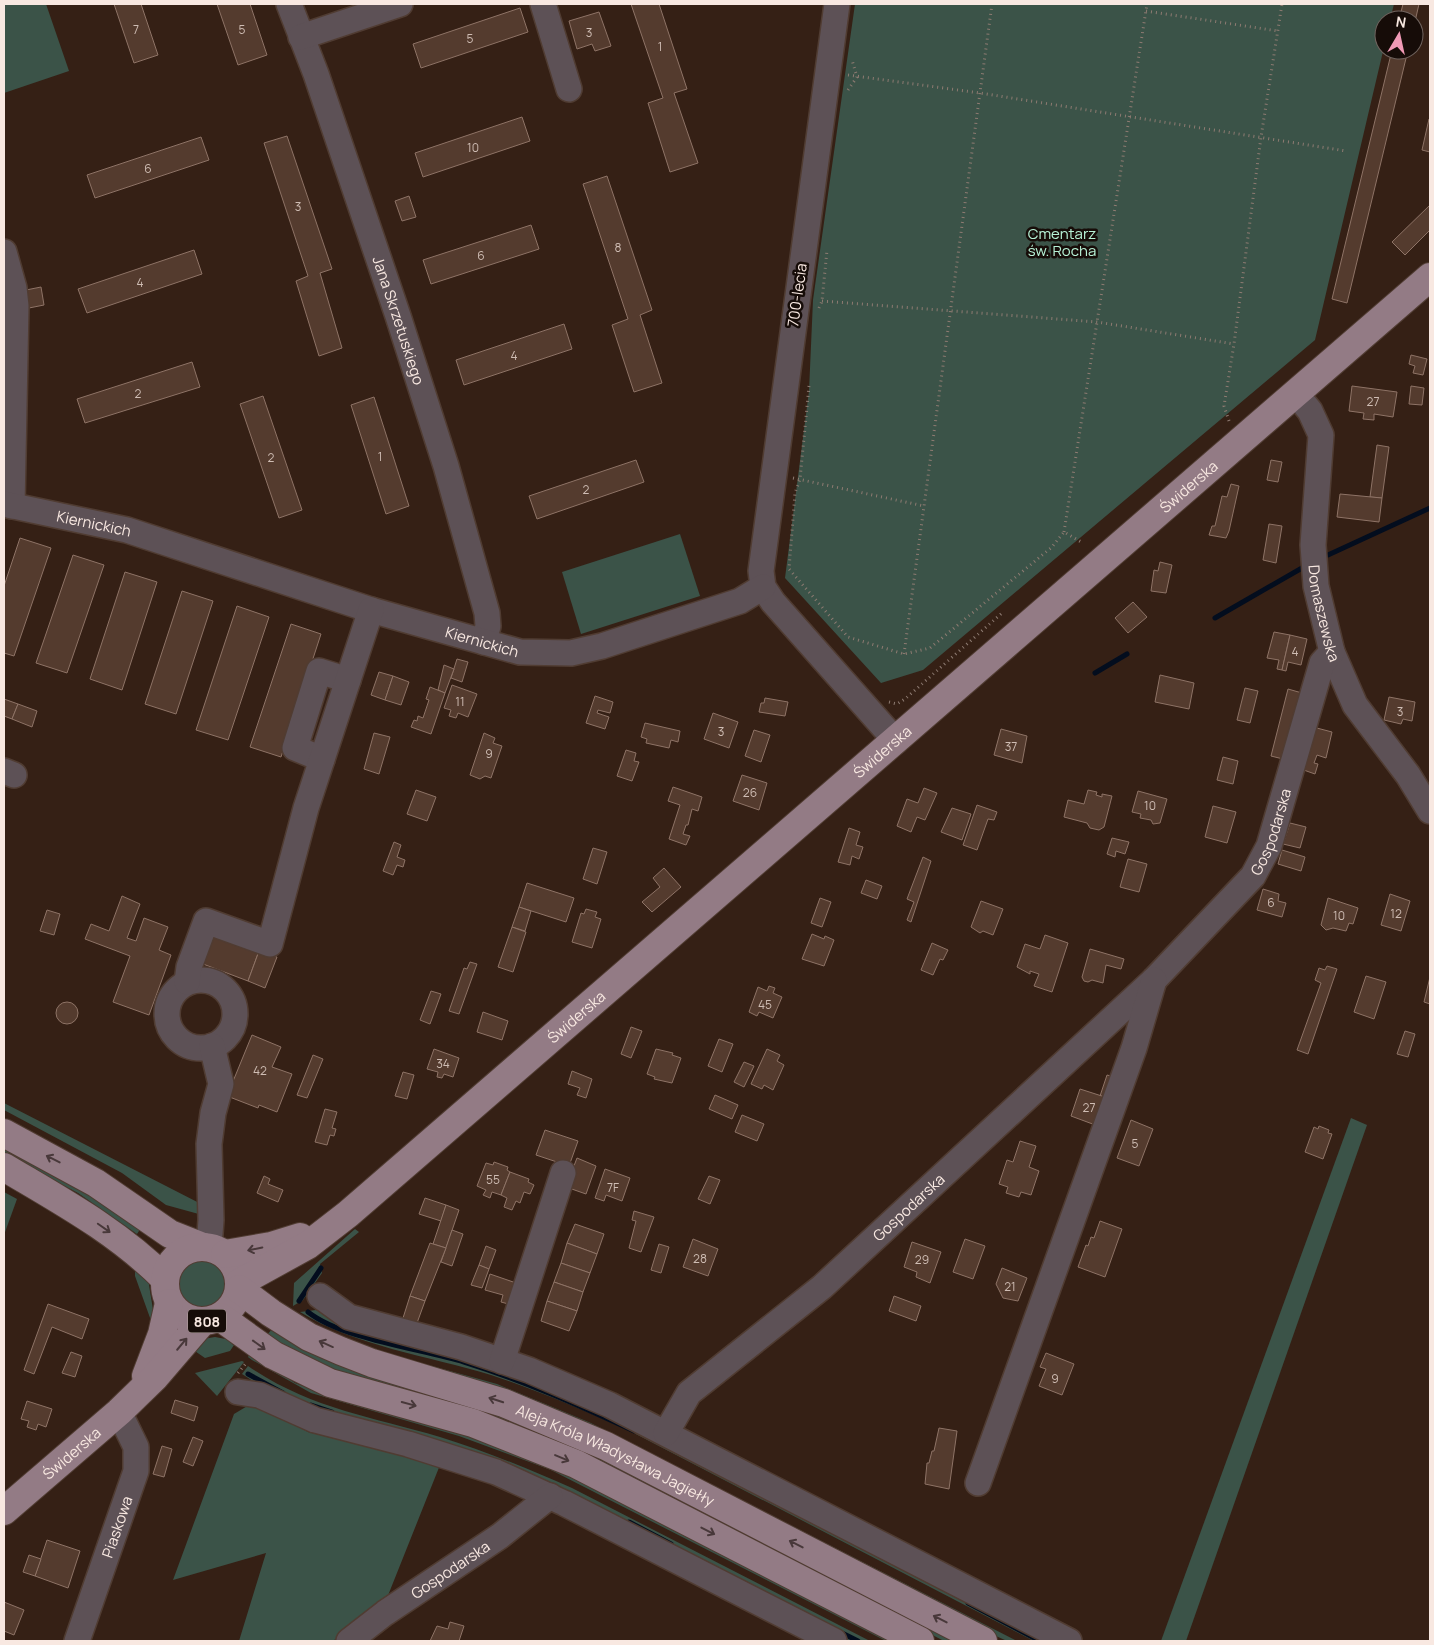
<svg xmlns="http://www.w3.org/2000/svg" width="1434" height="1645" viewBox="0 0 1434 1645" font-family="Manrope,sans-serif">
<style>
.green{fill:#3b5348}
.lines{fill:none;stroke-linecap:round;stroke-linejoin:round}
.stream{stroke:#030d1e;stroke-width:5}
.building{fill:#543b2e;stroke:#8e7366}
.minor-casing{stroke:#503c32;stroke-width:28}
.major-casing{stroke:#503c32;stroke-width:30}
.path{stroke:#8e7b72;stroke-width:3;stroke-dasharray:1 4;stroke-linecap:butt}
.minor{stroke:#5d5156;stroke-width:25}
.major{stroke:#937b85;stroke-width:28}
.oneway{stroke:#48383a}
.labels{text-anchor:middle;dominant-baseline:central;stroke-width:5;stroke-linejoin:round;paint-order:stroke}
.number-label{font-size:12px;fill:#cfbdb4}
.shield{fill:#160c08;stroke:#b4a6a0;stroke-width:1}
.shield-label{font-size:14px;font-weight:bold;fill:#f8e8e1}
.park-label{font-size:15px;fill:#b7f2d6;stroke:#160c08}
.street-label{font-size:15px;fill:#f8e8e1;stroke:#160c08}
</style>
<rect width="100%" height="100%" fill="#352015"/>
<g class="green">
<polygon points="4,4 46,4 69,71 4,93"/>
<polygon points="855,4 1394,4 1390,20 1384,20 1384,47 1315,340 923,670 881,683 785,578 809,391 813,300"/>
<polygon points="680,534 700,596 581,634 562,572"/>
<polygon points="4,1103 207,1207 206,1216 166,1205 122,1173 4,1110"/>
<polygon points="1351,1118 1367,1125 1186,1641 1161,1641"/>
<polygon points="4,1146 54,1172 141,1228 137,1234 78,1193 4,1154"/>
<polygon points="4,1192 17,1199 4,1235"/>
<polygon points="355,1229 359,1232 320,1264 322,1273 303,1300 293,1306 294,1283"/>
<circle cx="203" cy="1283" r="25"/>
<path d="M135,1265L148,1274C149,1293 155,1310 154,1329L135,1276Z"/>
<path d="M316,1310L336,1319L556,1389L1053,1641H1034L632,1432C586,1411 539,1391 491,1375C429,1356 355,1346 300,1312Z"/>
<polygon points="310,1326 378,1351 497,1384 591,1423 1017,1641 1007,1641"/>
<polygon points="274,1327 576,1445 958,1641 944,1641 756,1544 328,1371 265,1337"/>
<polygon points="215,1337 231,1340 232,1344 234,1345 230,1351 205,1358 189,1347 197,1340"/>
<polygon points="250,1353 295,1383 328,1395 467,1434 575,1476 896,1641 886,1641 551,1470 459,1436 311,1393 252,1360 248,1357"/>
<polygon points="242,1361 244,1362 217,1396 195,1373"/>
<path d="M248,1366C311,1409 370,1416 440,1437C485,1451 529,1469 572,1488L870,1641H848L649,1537L343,1422L259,1385L242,1374Z"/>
<polygon points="254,1402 308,1432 440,1465 387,1598 333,1641 239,1641 266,1553 173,1580 234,1414"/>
</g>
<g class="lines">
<g class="stream">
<polyline points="1328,555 1430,508"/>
<polyline points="1215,618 1302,568"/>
<polyline points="1095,673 1127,654"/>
<polyline points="299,1301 321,1268"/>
<path d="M308,1312C342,1339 421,1349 464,1362C522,1380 578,1405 634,1431"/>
<polyline points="248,1374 283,1393"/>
<polyline points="311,1405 332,1412"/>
<polyline points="629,1522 671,1544"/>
<polyline points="968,1603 1040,1641"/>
<polyline points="838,1631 858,1641"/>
</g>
</g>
<g class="building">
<polygon points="114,4 141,4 158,55 134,63"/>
<polygon points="217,4 250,4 267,55 238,65"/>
<polygon points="631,4 659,4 687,89 674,93 698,163 670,172 648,103 663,98"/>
<polygon points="1403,4 1419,4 1414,26 1414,20 1399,20"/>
<polygon points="520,8 528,32 421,68 413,44"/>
<polygon points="599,12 611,46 595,51 592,44 577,49 569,21"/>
<polygon points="1392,50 1408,50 1347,303 1332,299"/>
<polygon points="522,117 530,141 423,177 415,153"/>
<polygon points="1429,119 1430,119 1430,152 1422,150"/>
<polygon points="287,136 332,269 320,273 342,348 319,356 296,281 308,276 264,143"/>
<polygon points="201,137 209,160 95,198 87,175"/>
<polygon points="607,176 652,310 640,315 662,383 634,392 612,325 628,319 583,184"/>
<polygon points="409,196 416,217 402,221 395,201"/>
<polygon points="1430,205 1430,230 1405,255 1392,242"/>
<polygon points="531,225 539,249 431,284 423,260"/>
<polygon points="194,250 202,274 87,313 78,289"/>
<polygon points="41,287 44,305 29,308 26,290"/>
<polygon points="564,324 572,349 464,385 456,360"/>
<polygon points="1411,355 1427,359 1423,375 1413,373 1415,366 1409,364"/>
<polygon points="192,362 200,387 85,423 77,399"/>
<polygon points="1352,386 1397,392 1393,417 1374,414 1374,420 1363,419 1364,413 1349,411"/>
<polygon points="1411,386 1424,388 1422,405 1409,404"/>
<polygon points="263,396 302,510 279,518 240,404"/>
<polygon points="374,397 409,506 386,514 351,405"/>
<polygon points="1377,445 1389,447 1382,498 1370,497"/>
<polygon points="636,460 644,482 537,519 529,496"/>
<polygon points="1271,460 1282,462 1278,482 1267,480"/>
<polygon points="1231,484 1239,486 1229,531 1226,538 1209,535 1212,526 1215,526 1222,496 1227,497"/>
<polygon points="1340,494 1382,498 1379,522 1337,517"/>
<polygon points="1269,524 1282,526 1276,563 1263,560"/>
<polygon points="20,538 51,548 14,656 4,653 4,586"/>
<polygon points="73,555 104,565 67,673 36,663"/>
<polygon points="1160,562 1172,565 1166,593 1151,591 1154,570 1158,571"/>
<polygon points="125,572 157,582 122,690 90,679"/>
<polygon points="182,591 213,601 176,714 145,704"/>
<polygon points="1133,602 1147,617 1128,633 1115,618"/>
<polygon points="237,606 269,617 228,740 196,730"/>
<polygon points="291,624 321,634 281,757 250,747"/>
<polygon points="1274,632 1290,635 1282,670 1277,669 1279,660 1267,658"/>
<polygon points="1290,635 1307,639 1301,665 1288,662 1286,671 1282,670"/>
<polygon points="457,659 468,662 462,682 451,678"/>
<polygon points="444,665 454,669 445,693 438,690"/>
<polygon points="379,672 393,676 385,700 371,695"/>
<polygon points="1160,675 1194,683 1189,709 1155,702"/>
<polygon points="393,676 409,682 401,705 385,700"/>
<polygon points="452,685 477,694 468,717 458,713 456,718 449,716 451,710 444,708"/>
<polygon points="430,687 445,693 431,734 411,727 414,720 417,721 418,716 423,718 429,700 426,699"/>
<polygon points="1245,688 1258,691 1250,723 1237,720"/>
<polygon points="1288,689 1309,695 1287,760 1271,756"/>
<polygon points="595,696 613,702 610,713 598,710 597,713 609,717 605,729 586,723"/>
<polygon points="1389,697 1415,702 1412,721 1403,719 1401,724 1384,720"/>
<polygon points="765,698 788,702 785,716 759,712 761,703 764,703"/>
<polygon points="4,699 18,704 12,719 4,716"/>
<polygon points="18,704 37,711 32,727 12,719"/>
<polygon points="713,713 738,722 729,748 704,739"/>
<polygon points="645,723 680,731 678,742 671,740 669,748 646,743 647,739 641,737"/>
<polygon points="1313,727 1332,732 1326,758 1317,755 1314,763 1318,764 1315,774 1298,768"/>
<polygon points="1001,729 1027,736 1022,763 994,755"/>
<polygon points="754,730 770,735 761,762 745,756"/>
<polygon points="374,733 390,737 379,774 364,769"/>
<polygon points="484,733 495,738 493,743 502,746 491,778 485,776 480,779 470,775"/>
<polygon points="626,750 636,753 634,761 639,762 632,781 617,776"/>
<polygon points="1223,757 1238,761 1233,784 1217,780"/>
<polygon points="742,775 767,783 759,810 733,801"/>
<polygon points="673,787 702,797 698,811 692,809 688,825 686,825 683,834 690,836 686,845 669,839 680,805 668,801"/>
<polygon points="924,788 937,793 925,820 917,817 911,832 897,826 907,799 918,803"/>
<polygon points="416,790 436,797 427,821 407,814"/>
<polygon points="1088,790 1097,792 1096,795 1102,797 1102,794 1112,796 1104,827 1099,830 1090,828 1087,823 1064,817 1068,800 1084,804"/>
<polygon points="1138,791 1167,799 1160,823 1153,824 1151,820 1140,818 1141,814 1132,812"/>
<polygon points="977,805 997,812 994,820 988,819 977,850 963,845"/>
<polygon points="1213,806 1236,812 1227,843 1205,837"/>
<polygon points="952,808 971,814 962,840 941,832"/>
<polygon points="1290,823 1306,827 1300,848 1283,844"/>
<polygon points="849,828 860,832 856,845 863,847 859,859 852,856 850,865 838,862"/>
<polygon points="1112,838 1129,842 1125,854 1116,851 1115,857 1107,854"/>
<polygon points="394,842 401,845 397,857 405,860 403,867 397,865 393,875 383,871"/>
<polygon points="593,848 607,852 597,884 583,879"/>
<polygon points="1282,850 1305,857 1301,871 1278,864"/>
<polygon points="923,857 931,861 911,922 907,920 914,902 907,899"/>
<polygon points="1128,859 1147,864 1139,892 1120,887"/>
<polygon points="664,868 681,887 652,912 642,902 660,887 653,878"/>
<polygon points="866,880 882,886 877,899 861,893"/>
<polygon points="527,883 574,898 566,922 519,907"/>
<polygon points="1263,889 1279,894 1278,901 1286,903 1282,917 1257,910"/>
<polygon points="1390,894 1410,901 1401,931 1381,925"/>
<polygon points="122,896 140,904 127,938 136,941 144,918 168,927 159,950 171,955 149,1015 113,1002 130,956 85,939 91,924 109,931"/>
<polygon points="820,898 831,902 822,927 811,923"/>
<polygon points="1328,898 1358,908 1353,924 1349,923 1346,931 1333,928 1326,930 1321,925"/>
<polygon points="981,901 1003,909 993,935 983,931 980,933 971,927"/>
<polygon points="519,907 531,911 525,931 512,927"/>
<polygon points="586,909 597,912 595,917 601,919 592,948 572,942 581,913 584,914"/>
<polygon points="47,910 60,914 54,935 40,931"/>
<polygon points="512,927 526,932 513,972 498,967"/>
<polygon points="214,933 259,951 248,981 203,964"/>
<polygon points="812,934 824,939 825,936 834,940 824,966 802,959"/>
<polygon points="1045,935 1068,943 1052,992 1034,986 1039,974 1030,971 1030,974 1017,967 1025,944 1040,949"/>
<polygon points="932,943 948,950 943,960 940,959 933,975 921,970"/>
<polygon points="1090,949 1124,959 1121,969 1106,965 1103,983 1092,980 1088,982 1084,981 1082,977"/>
<polygon points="259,951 277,957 265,988 248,981"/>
<polygon points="470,962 477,964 459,1014 449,1011 464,968 467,969"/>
<polygon points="1327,966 1337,969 1308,1054 1297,1050 1321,983 1315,980 1319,968 1325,970"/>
<polygon points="1366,976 1386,982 1374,1019 1354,1012"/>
<polygon points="1430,977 1430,1004 1424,1002"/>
<polygon points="769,986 775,988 773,993 782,997 773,1018 759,1012 757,1016 749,1012 758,987 767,991"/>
<polygon points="431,991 441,994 430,1024 420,1020"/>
<circle cx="67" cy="1013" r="11"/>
<polygon points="483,1012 508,1021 502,1040 477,1032"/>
<polygon points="631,1027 642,1031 631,1058 621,1054"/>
<polygon points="1405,1031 1415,1034 1408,1057 1397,1054"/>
<polygon points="252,1035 281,1047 272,1067 292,1074 277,1112 259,1105 258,1108 227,1096"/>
<polygon points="719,1039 733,1044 722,1072 708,1066"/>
<polygon points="434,1049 459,1058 453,1077 444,1074 442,1078 437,1077 438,1072 427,1069"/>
<polygon points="656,1049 673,1053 672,1055 681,1058 672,1083 654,1079 655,1077 647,1074"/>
<polygon points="767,1049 780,1055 777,1061 784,1065 773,1090 764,1085 762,1089 751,1084"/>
<polygon points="313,1055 323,1059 307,1098 297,1095"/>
<polygon points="744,1062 754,1066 744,1087 734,1082"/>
<polygon points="572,1071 592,1079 586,1098 577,1095 580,1088 568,1084"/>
<polygon points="403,1072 414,1075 407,1099 395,1096"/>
<polygon points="1107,1075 1118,1078 1111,1099 1100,1096"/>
<polygon points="1080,1089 1108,1098 1098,1126 1071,1116"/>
<polygon points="715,1095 738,1105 732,1119 709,1109"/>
<polygon points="325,1109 337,1112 332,1128 336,1129 334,1136 330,1135 327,1145 315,1142"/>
<polygon points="742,1115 764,1124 757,1141 735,1132"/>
<polygon points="1131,1120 1153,1129 1139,1166 1117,1158"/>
<polygon points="1319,1126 1329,1130 1328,1133 1332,1134 1323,1159 1305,1152 1314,1127 1318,1129"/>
<polygon points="545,1130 578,1141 569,1166 536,1155"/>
<polygon points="1020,1141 1036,1146 1029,1167 1039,1171 1031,1195 1021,1192 1019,1197 1006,1193 1008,1187 999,1184 1007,1160 1013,1162"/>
<polygon points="577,1158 596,1166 586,1194 566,1187"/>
<polygon points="494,1162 508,1167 507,1170 510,1172 501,1195 492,1192 490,1198 483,1195 486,1190 477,1186 486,1163 493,1165"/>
<polygon points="605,1169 630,1178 622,1201 606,1195 604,1201 595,1198"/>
<polygon points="510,1172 529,1179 528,1182 534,1185 530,1194 524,1192 520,1203 516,1201 512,1210 504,1207 507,1198 501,1195"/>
<polygon points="264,1176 270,1179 268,1184 283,1190 278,1202 257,1193"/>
<polygon points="709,1176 720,1180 710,1204 698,1199"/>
<polygon points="425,1198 446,1205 441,1221 419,1214"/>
<polygon points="446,1205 459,1210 446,1248 433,1244"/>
<polygon points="634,1211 654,1217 641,1252 629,1248 636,1221 632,1220"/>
<polygon points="1100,1221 1122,1229 1105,1277 1078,1267 1086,1245 1088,1246 1091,1237 1094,1238"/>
<polygon points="575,1224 604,1234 597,1254 567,1243"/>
<polygon points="452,1230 463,1234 452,1266 441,1262"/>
<polygon points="693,1239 718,1249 708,1276 683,1267"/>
<polygon points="965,1239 985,1246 973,1279 953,1272"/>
<polygon points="912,1242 941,1252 930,1283 916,1277 917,1272 904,1267"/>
<polygon points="430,1243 446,1248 425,1301 410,1296"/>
<polygon points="567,1243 597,1254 590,1273 561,1263"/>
<polygon points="659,1244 669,1247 661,1273 651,1270"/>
<polygon points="486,1246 496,1250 489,1269 479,1265"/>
<polygon points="561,1263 590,1273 583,1292 554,1282"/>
<polygon points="479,1265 489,1269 482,1288 471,1285"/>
<polygon points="1002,1268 1027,1278 1018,1301 1003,1298 996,1284"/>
<polygon points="490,1274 519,1284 512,1305 501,1302 503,1295 485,1290"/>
<polygon points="554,1282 583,1292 577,1311 547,1301"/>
<polygon points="410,1296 425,1301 417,1323 403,1318"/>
<polygon points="894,1296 921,1306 916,1321 889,1311"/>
<polygon points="547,1301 577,1311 569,1331 541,1321"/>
<polygon points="48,1304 89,1319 82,1339 52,1327 34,1374 24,1370"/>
<polygon points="71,1352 82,1356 75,1377 62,1373"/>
<polygon points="1046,1353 1074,1364 1062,1395 1039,1386 1046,1369 1040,1367"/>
<polygon points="175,1400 198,1407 194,1421 171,1413"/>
<polygon points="27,1401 52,1409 46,1427 38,1424 36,1430 27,1427 29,1421 21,1419"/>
<polygon points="939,1428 957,1431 949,1489 925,1484 927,1463 929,1463 932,1451 934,1451"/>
<polygon points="193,1437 203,1441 193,1466 183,1462"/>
<polygon points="162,1446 172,1449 164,1477 153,1474"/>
<polygon points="47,1540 80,1551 68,1588 35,1576"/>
<polygon points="29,1555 41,1559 35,1576 23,1572"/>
<polygon points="4,1602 24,1610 14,1635 4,1631"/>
<polygon points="450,1622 464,1626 459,1641 430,1641 437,1626 448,1629"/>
</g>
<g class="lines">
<defs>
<g id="minor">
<path id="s1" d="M289,4L316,74L398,316L446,466L487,613L488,626L484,642"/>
<polyline points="543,4 569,89"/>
<polyline points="837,4 761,571 763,587 773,602 896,741"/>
<polyline points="301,37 400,4"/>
<polyline points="4,252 14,288 16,306 12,506"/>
<path id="s2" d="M1296,394L1310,411L1321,435L1313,545L1316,586L1332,652L1355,705L1408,775L1430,811"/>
<path id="s3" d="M4,504L127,530L371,610L520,652L571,653L602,646L740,601L763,587"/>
<polyline points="322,759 295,748 319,671 348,680"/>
<polyline points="4,771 14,775"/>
<circle cx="201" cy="1014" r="34"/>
<polyline points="187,982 189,967 206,921 270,944 306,808 371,610"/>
<polyline points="209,1247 211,1220 209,1144 213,1113 221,1084 212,1046"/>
<polyline points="320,1296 349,1317 461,1347 529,1370 610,1405 1069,1641"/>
<polyline points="502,1361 563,1173"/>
<polyline points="238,1392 259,1395 315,1420 408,1444 496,1472 564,1503 834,1641"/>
<path id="s4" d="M666,1433L689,1393L822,1287L1154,980L1253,876L1269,846L1322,663L1332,652"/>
<polyline points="978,1483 1134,1048 1154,980"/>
<path id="s5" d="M77,1641L136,1471V1447L119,1412"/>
<path id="s6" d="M349,1641L385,1613L500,1536L550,1496"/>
</g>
<g id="major">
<polyline points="4,1133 96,1183 170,1234 203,1247"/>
<path d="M4,1167C61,1201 117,1231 165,1279"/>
<circle cx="202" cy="1284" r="37"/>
<polyline points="225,1254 271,1246 300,1237"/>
<path id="s7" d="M239,1283L308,1245L348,1214L1430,277"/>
<path id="s8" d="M239,1289L271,1313L309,1337L341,1351L372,1363L504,1403L606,1446L983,1641"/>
<polyline points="220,1317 273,1355 330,1383 473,1423 576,1464 920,1641"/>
<polyline points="146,1376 162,1334 169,1303"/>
<path id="s9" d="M4,1511L119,1412L155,1377L203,1321"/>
</g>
</defs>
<use href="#minor" class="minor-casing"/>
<use href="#major" class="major-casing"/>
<g class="path">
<polyline points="1146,11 1278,31"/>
<polyline points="848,75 980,93 1346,151"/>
<polyline points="848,90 857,77 852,60"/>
<polyline points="822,301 1097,322 1234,344"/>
<polyline points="819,308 822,301 827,250"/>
<polyline points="809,386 800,479 795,493 789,569 848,637 904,654 930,648 1052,547 1064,532 1083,543"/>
<polyline points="1229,421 1224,406 1234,344 1261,137 1282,4"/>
<polyline points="793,478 924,506"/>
<polyline points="1064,532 1147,4"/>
<polyline points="904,654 992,4"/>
<polyline points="889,702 897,704 905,699 1002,613"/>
<polyline points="238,1373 247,1362"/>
</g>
<use href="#minor" class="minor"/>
<use href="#major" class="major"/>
</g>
<defs><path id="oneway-shaft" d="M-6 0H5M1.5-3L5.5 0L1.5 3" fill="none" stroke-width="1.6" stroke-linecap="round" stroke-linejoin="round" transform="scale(1.25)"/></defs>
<g class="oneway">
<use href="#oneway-shaft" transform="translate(53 1159) rotate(-153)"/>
<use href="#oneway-shaft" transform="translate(104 1228) rotate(35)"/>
<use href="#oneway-shaft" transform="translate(255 1249) rotate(168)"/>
<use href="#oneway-shaft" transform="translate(182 1344) rotate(-50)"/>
<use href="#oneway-shaft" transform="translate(326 1344) rotate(-156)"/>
<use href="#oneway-shaft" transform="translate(259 1345) rotate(36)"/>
<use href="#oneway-shaft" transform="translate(496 1400) rotate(-162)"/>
<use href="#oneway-shaft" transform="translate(409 1404) rotate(15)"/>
<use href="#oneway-shaft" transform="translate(562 1458) rotate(23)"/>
<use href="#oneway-shaft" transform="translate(708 1531) rotate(27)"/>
<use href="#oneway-shaft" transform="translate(796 1544) rotate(-153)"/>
<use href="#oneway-shaft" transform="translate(940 1619) rotate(-153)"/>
</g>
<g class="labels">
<g class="number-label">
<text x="136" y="29">7</text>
<text x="242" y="29">5</text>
<text x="589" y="32">3</text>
<text x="470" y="38">5</text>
<text x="660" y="46">1</text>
<text x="473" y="147">10</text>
<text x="148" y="168">6</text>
<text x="298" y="206">3</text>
<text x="618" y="247">8</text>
<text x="481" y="255">6</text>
<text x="140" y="282">4</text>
<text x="514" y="355">4</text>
<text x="138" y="393">2</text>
<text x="1373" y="401">27</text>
<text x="380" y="456">1</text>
<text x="271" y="457">2</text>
<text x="586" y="489">2</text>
<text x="1295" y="651">4</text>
<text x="460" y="701">11</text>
<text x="1400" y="711">3</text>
<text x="721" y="731">3</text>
<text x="1011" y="746">37</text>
<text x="489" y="753">9</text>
<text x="750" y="792">26</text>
<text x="1150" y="805">10</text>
<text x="1271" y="902">6</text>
<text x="1396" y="913">12</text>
<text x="1339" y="915">10</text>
<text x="765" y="1004">45</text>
<text x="443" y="1063">34</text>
<text x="260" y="1070">42</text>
<text x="1089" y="1107">27</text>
<text x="1135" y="1143">5</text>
<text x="493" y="1179">55</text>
<text x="613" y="1187">7F</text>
<text x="700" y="1258">28</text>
<text x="922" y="1259">29</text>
<text x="1010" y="1286">21</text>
<text x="1055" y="1378">9</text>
</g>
<rect class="shield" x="188" y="1309.5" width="38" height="23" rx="4"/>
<g class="shield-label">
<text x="207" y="1321">808</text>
</g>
<g class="park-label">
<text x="1062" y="233">Cmentarz<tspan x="1062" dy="17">św. Rocha</tspan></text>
</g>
<g class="street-label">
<text transform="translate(797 295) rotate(-82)">700-lecia</text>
<text stroke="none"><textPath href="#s1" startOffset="335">Jana Skrzetuskiego</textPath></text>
<text stroke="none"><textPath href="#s7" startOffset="1241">Świderska</textPath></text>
<text stroke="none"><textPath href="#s3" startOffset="92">Kiernickich</textPath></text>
<text stroke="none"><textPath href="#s2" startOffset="228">Domaszewska</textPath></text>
<text stroke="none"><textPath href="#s3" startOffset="498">Kiernickich</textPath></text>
<text stroke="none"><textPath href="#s7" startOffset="836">Świderska</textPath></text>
<text stroke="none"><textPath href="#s4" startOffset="860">Gospodarska</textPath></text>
<text stroke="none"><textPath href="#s7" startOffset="431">Świderska</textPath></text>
<text stroke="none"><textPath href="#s4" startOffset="334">Gospodarska</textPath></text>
<text stroke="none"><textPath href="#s9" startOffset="89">Świderska</textPath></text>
<text stroke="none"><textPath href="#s8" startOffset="414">Aleja Króla Władysława Jagiełły</textPath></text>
<text stroke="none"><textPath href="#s5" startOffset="121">Piaskowa</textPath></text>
<text stroke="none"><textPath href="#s6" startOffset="124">Gospodarska</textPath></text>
</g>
</g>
<rect width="1434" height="1645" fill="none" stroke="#f8e8e1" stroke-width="10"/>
<g transform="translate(1399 35) rotate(9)"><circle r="24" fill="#160c08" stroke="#70645f"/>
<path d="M0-4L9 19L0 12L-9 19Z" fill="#f09ab6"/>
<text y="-8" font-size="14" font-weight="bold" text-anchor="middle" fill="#f8e8e1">N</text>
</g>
</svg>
